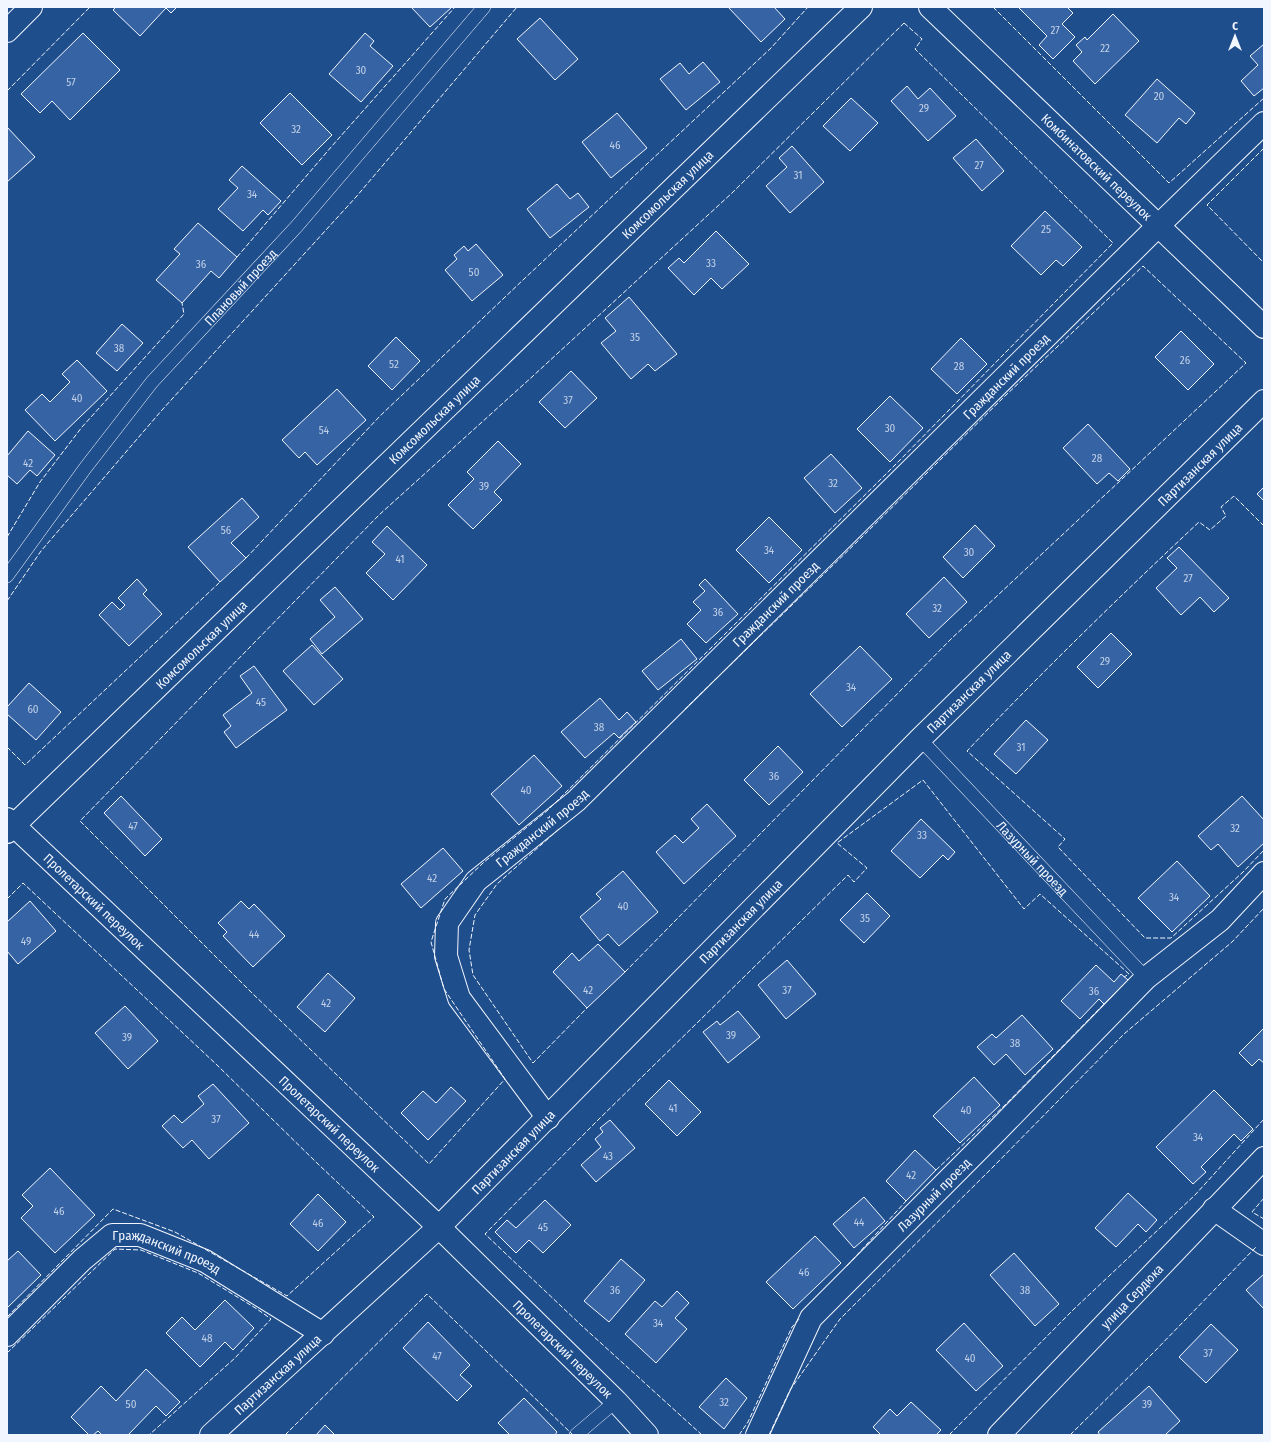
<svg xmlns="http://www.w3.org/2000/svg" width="1271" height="1442" viewBox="0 0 1271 1442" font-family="'Fira Sans Condensed',sans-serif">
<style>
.building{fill:#3563a3;stroke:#f2f6ff}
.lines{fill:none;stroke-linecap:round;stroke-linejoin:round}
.lane-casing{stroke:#f2f6ff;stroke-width:14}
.street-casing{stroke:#f2f6ff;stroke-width:24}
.lane{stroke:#1f4e8c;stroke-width:13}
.street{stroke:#1f4e8c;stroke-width:22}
.fence{stroke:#f2f6ff;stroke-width:1;stroke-dasharray:5 2;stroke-linecap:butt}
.labels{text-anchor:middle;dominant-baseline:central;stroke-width:3;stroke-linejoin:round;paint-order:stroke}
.number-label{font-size:11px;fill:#c3d1e8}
.street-label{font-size:13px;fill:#f2f6ff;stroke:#1f4e8c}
</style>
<rect width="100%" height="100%" fill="#1f4e8c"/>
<g class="building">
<polygon points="116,7 177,7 171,13 166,8 140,36 113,10"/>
<polygon points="411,7 452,7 430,27"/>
<polygon points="728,7 774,7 785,19 761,42"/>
<polygon points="1018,7 1067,7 1073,13 1062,24 1075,37 1053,59 1039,45 1047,36"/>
<polygon points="1113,14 1139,41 1095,84 1073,61 1082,52 1076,45 1085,37 1087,40"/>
<polygon points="540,18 578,59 555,80 517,39"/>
<polygon points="83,33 120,70 70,120 52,101 40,113 21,94"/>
<polygon points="365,33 374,41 370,46 393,66 361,102 329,74"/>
<polygon points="1264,44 1264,88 1254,96 1241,81 1258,65 1250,56"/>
<polygon points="703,62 720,82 686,110 660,79 680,63 689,74"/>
<polygon points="1157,79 1195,113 1186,124 1179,118 1157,143 1125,115"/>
<polygon points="907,86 918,99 930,88 956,116 928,141 891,101"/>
<polygon points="290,93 332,135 302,165 260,123"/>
<polygon points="851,98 878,123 850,151 823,126"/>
<polygon points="617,113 647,148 611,178 582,142"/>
<polygon points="7,127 35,157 7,182"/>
<polygon points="976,139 1004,171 982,191 953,158"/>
<polygon points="792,146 824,182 790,213 766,186 787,167 779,158"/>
<polygon points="242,166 281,201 268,215 263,210 243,231 218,209 238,188 229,180"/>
<polygon points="557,184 570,199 578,193 589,207 550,238 527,209"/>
<polygon points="1045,211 1082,247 1063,266 1056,260 1041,275 1011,246"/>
<polygon points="198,223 237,257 219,278 211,271 182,303 156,280 180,254 174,249"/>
<polygon points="716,231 749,264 722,289 711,278 694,295 668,268 679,258 684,263"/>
<polygon points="476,244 503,275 472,301 445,270 457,259 454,255 464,246 468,251"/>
<polygon points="629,297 677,354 655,371 648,364 631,379 601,343 616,331 605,318"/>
<polygon points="122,324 143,343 117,371 96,353"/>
<polygon points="1181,331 1214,364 1188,390 1155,357"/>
<polygon points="396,337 420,361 392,390 368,366"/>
<polygon points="961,338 987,364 957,394 931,369"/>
<polygon points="77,360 107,391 55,441 25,410 42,394 50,402 70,382 62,374"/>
<polygon points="571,371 597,398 565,428 539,402"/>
<polygon points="337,389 366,420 317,465 305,452 299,458 282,440"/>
<polygon points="890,396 923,428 890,462 857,429"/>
<polygon points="1088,424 1130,469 1118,481 1109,473 1097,484 1063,448"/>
<polygon points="28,431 55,455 37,476 30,470 17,484 7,475 7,456"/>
<polygon points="498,441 521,464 494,492 502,500 473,529 448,505 474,479 467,472"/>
<polygon points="831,454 862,488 835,513 804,478"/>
<polygon points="1264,487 1264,501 1257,494"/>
<polygon points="242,498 259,517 231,543 246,558 220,582 188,547"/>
<polygon points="769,517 802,550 769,583 736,550"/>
<polygon points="975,525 995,546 963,578 943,557"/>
<polygon points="387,526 427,565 393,600 366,573 385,554 372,542"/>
<polygon points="1179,547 1229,598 1214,612 1200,597 1181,615 1156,588 1177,568 1167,558"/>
<polygon points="944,577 967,602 929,638 906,614"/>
<polygon points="137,579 147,590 143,594 162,614 129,646 99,615 112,602 120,610 125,605 118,598"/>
<polygon points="705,579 738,614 706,643 687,624 701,610 693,602 705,591 699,585"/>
<polygon points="335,587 363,619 322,654 310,639 335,617 320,600"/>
<polygon points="1111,633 1132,654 1098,688 1077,667"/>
<polygon points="681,639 697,659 658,690 642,671"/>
<polygon points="312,645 343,679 314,705 283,671"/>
<polygon points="860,646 892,679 842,727 810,694"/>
<polygon points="254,666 287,710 236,748 224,732 231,726 223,715 252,693 240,676"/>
<polygon points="29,683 61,712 36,740 7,714 7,707"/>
<polygon points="600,698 619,720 627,712 636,722 619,738 614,733 585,758 561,732"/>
<polygon points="1026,720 1048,740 1016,774 994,754"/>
<polygon points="778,746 803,772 769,805 744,780"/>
<polygon points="534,755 562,786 519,825 491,794"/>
<polygon points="121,796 162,839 145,856 104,813"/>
<polygon points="1242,796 1264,820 1264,843 1238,867 1218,844 1211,850 1198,836"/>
<polygon points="707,804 736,836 684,884 656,852 675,835 683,843 699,828 691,819"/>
<polygon points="921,819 955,852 948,860 943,855 920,878 891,851"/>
<polygon points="443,848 463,871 421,908 401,884"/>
<polygon points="1177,861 1210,896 1172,932 1138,898"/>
<polygon points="623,871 658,912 619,946 608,934 600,941 580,917 601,899 596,894"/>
<polygon points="867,893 890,916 864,943 840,920"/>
<polygon points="30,901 56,931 18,964 7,951 7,922"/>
<polygon points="241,901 249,909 254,904 285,936 253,967 223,936 227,932 218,923"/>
<polygon points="598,944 625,972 587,1008 553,972 572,953 579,961"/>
<polygon points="787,960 816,994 786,1019 758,985"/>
<polygon points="1096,965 1114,982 1121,974 1128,980 1104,1004 1099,999 1080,1019 1061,1001"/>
<polygon points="328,973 355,998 325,1032 297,1007"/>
<polygon points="125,1006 158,1041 128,1069 95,1033"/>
<polygon points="738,1011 760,1037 728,1063 703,1032 717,1021 720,1025"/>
<polygon points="1022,1015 1053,1049 1025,1075 1006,1054 994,1065 977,1047 992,1034 996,1038"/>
<polygon points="1264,1028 1264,1063 1259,1059 1252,1066 1239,1053"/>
<polygon points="974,1077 1000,1105 960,1143 933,1116"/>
<polygon points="669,1080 701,1112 677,1136 645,1104"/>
<polygon points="213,1084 249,1123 209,1159 192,1140 183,1148 162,1126 174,1115 182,1123 204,1104 198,1096"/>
<polygon points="451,1087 466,1101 428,1140 401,1113 423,1091 436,1103"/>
<polygon points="1214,1090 1253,1129 1241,1141 1234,1134 1201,1167 1206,1172 1193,1184 1156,1147"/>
<polygon points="610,1120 635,1148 596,1182 581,1165 601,1147 595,1139 603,1132 600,1128"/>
<polygon points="915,1150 936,1170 906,1201 886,1181"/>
<polygon points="50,1168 95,1215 55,1253 21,1218 33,1206 22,1195"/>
<polygon points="1128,1193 1157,1220 1146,1232 1138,1224 1116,1247 1095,1228"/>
<polygon points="318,1194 346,1222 318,1251 290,1224"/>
<polygon points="864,1197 885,1221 854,1248 833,1224"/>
<polygon points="545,1200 571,1225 543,1253 529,1240 516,1253 495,1232 507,1220 516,1228"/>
<polygon points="815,1236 841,1263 793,1309 766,1282"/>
<polygon points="18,1251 41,1275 7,1308 7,1261"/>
<polygon points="1014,1253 1059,1304 1035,1326 990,1275"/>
<polygon points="621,1259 645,1280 609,1322 584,1301"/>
<polygon points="1264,1274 1264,1309 1246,1290"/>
<polygon points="677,1291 689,1303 675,1318 687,1329 656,1363 625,1334 655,1301 662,1307"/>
<polygon points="225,1300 254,1328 233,1350 225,1342 200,1367 166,1333 182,1317 195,1330"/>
<polygon points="428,1322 470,1365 460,1375 472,1386 457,1401 403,1348"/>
<polygon points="964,1323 1003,1366 976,1391 936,1350"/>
<polygon points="1211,1324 1238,1350 1206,1383 1179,1357"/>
<polygon points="146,1369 180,1402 166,1416 156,1406 128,1435 102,1435 98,1431 93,1435 89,1435 71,1417 101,1386 116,1401"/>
<polygon points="726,1378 747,1398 724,1429 699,1407"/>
<polygon points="1149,1386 1180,1421 1165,1435 1100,1435 1098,1432"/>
<polygon points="524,1398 557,1432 555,1435 510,1435 498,1423"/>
<polygon points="911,1402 941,1430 936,1435 881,1435 873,1427 890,1409 897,1416"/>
<polygon points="325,1425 335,1435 316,1435"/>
</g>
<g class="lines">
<defs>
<g id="lane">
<path id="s1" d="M7,576L86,467L152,382L297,226L484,7"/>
<path id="s2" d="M920,739L1146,978"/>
<polyline points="576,1435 616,1401"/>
</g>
<g id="street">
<path id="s3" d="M930,7L1264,327"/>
<polyline points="7,31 31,7"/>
<path id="s4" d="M7,819L439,1227L616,1401L647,1435"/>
<path id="s5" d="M7,832L861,7"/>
<path id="s6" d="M548,1118L459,998L446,956L447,923L476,881L576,801L1158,226L1264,123"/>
<polyline points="1214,1209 1264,1244"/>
<path id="s7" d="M7,1335L82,1260L112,1235H140L205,1261L323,1334"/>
<path id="s8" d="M211,1435L439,1227L920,739L1264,401"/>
<path id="s9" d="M757,1435L811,1318L992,1136L1146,978L1220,920L1264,873"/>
<path id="s10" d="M999,1435L1264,1158"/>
</g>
</defs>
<use href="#lane" class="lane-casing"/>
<use href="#street" class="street-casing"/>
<use href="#lane" class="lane"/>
<use href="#street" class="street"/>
<g class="fence">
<polyline points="993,7 1169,183 1264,98"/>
<polygon points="904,23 922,39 915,49 1113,243 896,464 548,810 483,863 445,899 431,942 444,989 505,1079 429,1164 252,993 80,821 379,515 533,376 732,193"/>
<polyline points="7,91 90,7"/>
<polyline points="1264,148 1207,205 1264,263"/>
<polyline points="237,257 332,146 455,7"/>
<path d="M1264,526L1234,496L1221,507L1226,516L1210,530L1199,522C1120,596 1042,672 967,751L1065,839L1058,847L1145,938H1171L1243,872L1264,850"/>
<polyline points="7,537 40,482 82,427 184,314 182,303"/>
<polyline points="246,558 380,416 524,279 771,48 808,7"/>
<polyline points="7,601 41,551 162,410 356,197 517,7"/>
<polyline points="7,747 25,765 220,582"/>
<polyline points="559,829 497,884 475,915 469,950 473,975 533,1063 587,1008"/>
<polyline points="7,899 23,883 217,1065 318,1164 374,1217 287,1296 175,1232 113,1209 7,1317"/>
<polyline points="625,972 951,639 1246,363 1143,266 1005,396 860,539 685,709"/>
<polyline points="936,1170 1005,1105 1104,1004"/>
<polyline points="1264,1198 1252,1212 1264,1219"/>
<polyline points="847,1266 906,1201"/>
<polyline points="7,1353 115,1249 141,1250 198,1273 257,1309 271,1319 235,1358 149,1435"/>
<polyline points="285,1435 427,1294 572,1434"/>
<polyline points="702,1435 581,1325 485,1234 597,1121 848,875 854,882 867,868 837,843 923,780 1024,909 1040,894 1129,974 1124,977"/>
<polyline points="739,1435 748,1422 792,1327 800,1318"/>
<polyline points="769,1435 790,1390 840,1319 993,1167 1124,1034 1232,942 1264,908"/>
<polyline points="949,1435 1074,1309 1195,1195 1264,1119"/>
<polyline points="1070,1435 1152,1354 1256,1247"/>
</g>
</g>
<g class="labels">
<g class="number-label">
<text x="1055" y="30">27</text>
<text x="1105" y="48">22</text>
<text x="361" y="70">30</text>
<text x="71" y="82">57</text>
<text x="1159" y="96">20</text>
<text x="924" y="108">29</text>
<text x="296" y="129">32</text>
<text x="615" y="145">46</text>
<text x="979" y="165">27</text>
<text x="798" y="175">31</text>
<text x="252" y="194">34</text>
<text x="1046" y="229">25</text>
<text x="711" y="263">33</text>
<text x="201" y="264">36</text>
<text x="474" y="272">50</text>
<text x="635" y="337">35</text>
<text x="119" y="348">38</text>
<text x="1185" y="360">26</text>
<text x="394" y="364">52</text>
<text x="959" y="366">28</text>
<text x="77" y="398">40</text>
<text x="568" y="400">37</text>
<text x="890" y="428">30</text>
<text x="324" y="430">54</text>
<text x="1097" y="458">28</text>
<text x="28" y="463">42</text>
<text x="833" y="483">32</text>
<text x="484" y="486">39</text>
<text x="226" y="530">56</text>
<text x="769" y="550">34</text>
<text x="969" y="552">30</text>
<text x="400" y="559">41</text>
<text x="1188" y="578">27</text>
<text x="937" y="608">32</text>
<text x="718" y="612">36</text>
<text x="1105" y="661">29</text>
<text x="851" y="687">34</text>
<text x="261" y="702">45</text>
<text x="33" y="709">60</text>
<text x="599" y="727">38</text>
<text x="1021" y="747">31</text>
<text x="774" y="776">36</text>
<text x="526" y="790">40</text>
<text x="133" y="826">47</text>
<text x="1235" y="828">32</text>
<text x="922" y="835">33</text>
<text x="432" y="878">42</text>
<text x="1174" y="897">34</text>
<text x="623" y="906">40</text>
<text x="865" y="918">35</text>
<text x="254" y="934">44</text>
<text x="26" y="941">49</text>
<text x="588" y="990">42</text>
<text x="787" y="990">37</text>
<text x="1094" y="991">36</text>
<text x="326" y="1003">42</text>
<text x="731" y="1035">39</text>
<text x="127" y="1037">39</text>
<text x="1015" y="1043">38</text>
<text x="673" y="1108">41</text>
<text x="966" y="1110">40</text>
<text x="216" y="1119">37</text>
<text x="1198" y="1137">34</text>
<text x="608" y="1156">43</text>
<text x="911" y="1175">42</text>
<text x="59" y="1211">46</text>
<text x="859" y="1222">44</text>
<text x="318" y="1223">46</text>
<text x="543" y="1227">45</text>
<text x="804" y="1272">46</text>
<text x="615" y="1290">36</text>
<text x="1025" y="1290">38</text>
<text x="658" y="1323">34</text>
<text x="207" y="1338">48</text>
<text x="1208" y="1353">37</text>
<text x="437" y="1356">47</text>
<text x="970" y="1358">40</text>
<text x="724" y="1402">32</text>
<text x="131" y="1404">50</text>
<text x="1147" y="1404">39</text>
</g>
<g class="street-label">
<text stroke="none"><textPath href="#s3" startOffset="231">Комбинатовский переулок</textPath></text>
<text stroke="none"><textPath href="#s5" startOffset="918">Комсомольская улица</textPath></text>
<text stroke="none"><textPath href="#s1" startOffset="372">Плановый проезд</textPath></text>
<text stroke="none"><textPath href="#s6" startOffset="1010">Гражданский проезд</textPath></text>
<text stroke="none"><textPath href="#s5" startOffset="594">Комсомольская улица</textPath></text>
<text stroke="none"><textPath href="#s8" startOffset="1386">Партизанская улица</textPath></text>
<text stroke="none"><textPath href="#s6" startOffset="686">Гражданский проезд</textPath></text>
<text stroke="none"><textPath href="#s5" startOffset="270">Комсомольская улица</textPath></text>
<text stroke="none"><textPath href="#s8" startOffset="1062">Партизанская улица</textPath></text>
<text stroke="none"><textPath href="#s6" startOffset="362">Гражданский проезд</textPath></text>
<text stroke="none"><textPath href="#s2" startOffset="164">Лазурный проезд</textPath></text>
<text stroke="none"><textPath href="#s4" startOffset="120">Пролетарский переулок</textPath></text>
<text stroke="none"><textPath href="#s8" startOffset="738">Партизанская улица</textPath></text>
<text stroke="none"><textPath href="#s4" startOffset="444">Пролетарский переулок</textPath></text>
<text stroke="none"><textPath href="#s8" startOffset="414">Партизанская улица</textPath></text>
<text stroke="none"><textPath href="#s9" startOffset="303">Лазурный проезд</textPath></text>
<text stroke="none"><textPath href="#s7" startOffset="203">Гражданский проезд</textPath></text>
<text stroke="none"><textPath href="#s10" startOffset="192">улица Сердюка</textPath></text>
<text stroke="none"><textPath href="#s4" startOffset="768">Пролетарский переулок</textPath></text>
<text stroke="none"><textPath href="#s8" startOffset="90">Партизанская улица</textPath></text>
</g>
</g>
<rect width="1271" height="1442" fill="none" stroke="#f2f6ff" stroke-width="16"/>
<g transform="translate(1235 36)" stroke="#1f4e8c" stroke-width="3" paint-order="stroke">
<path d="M0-3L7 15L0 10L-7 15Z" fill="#f2f6ff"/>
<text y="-6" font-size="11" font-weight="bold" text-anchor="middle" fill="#f2f6ff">С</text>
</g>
</svg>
